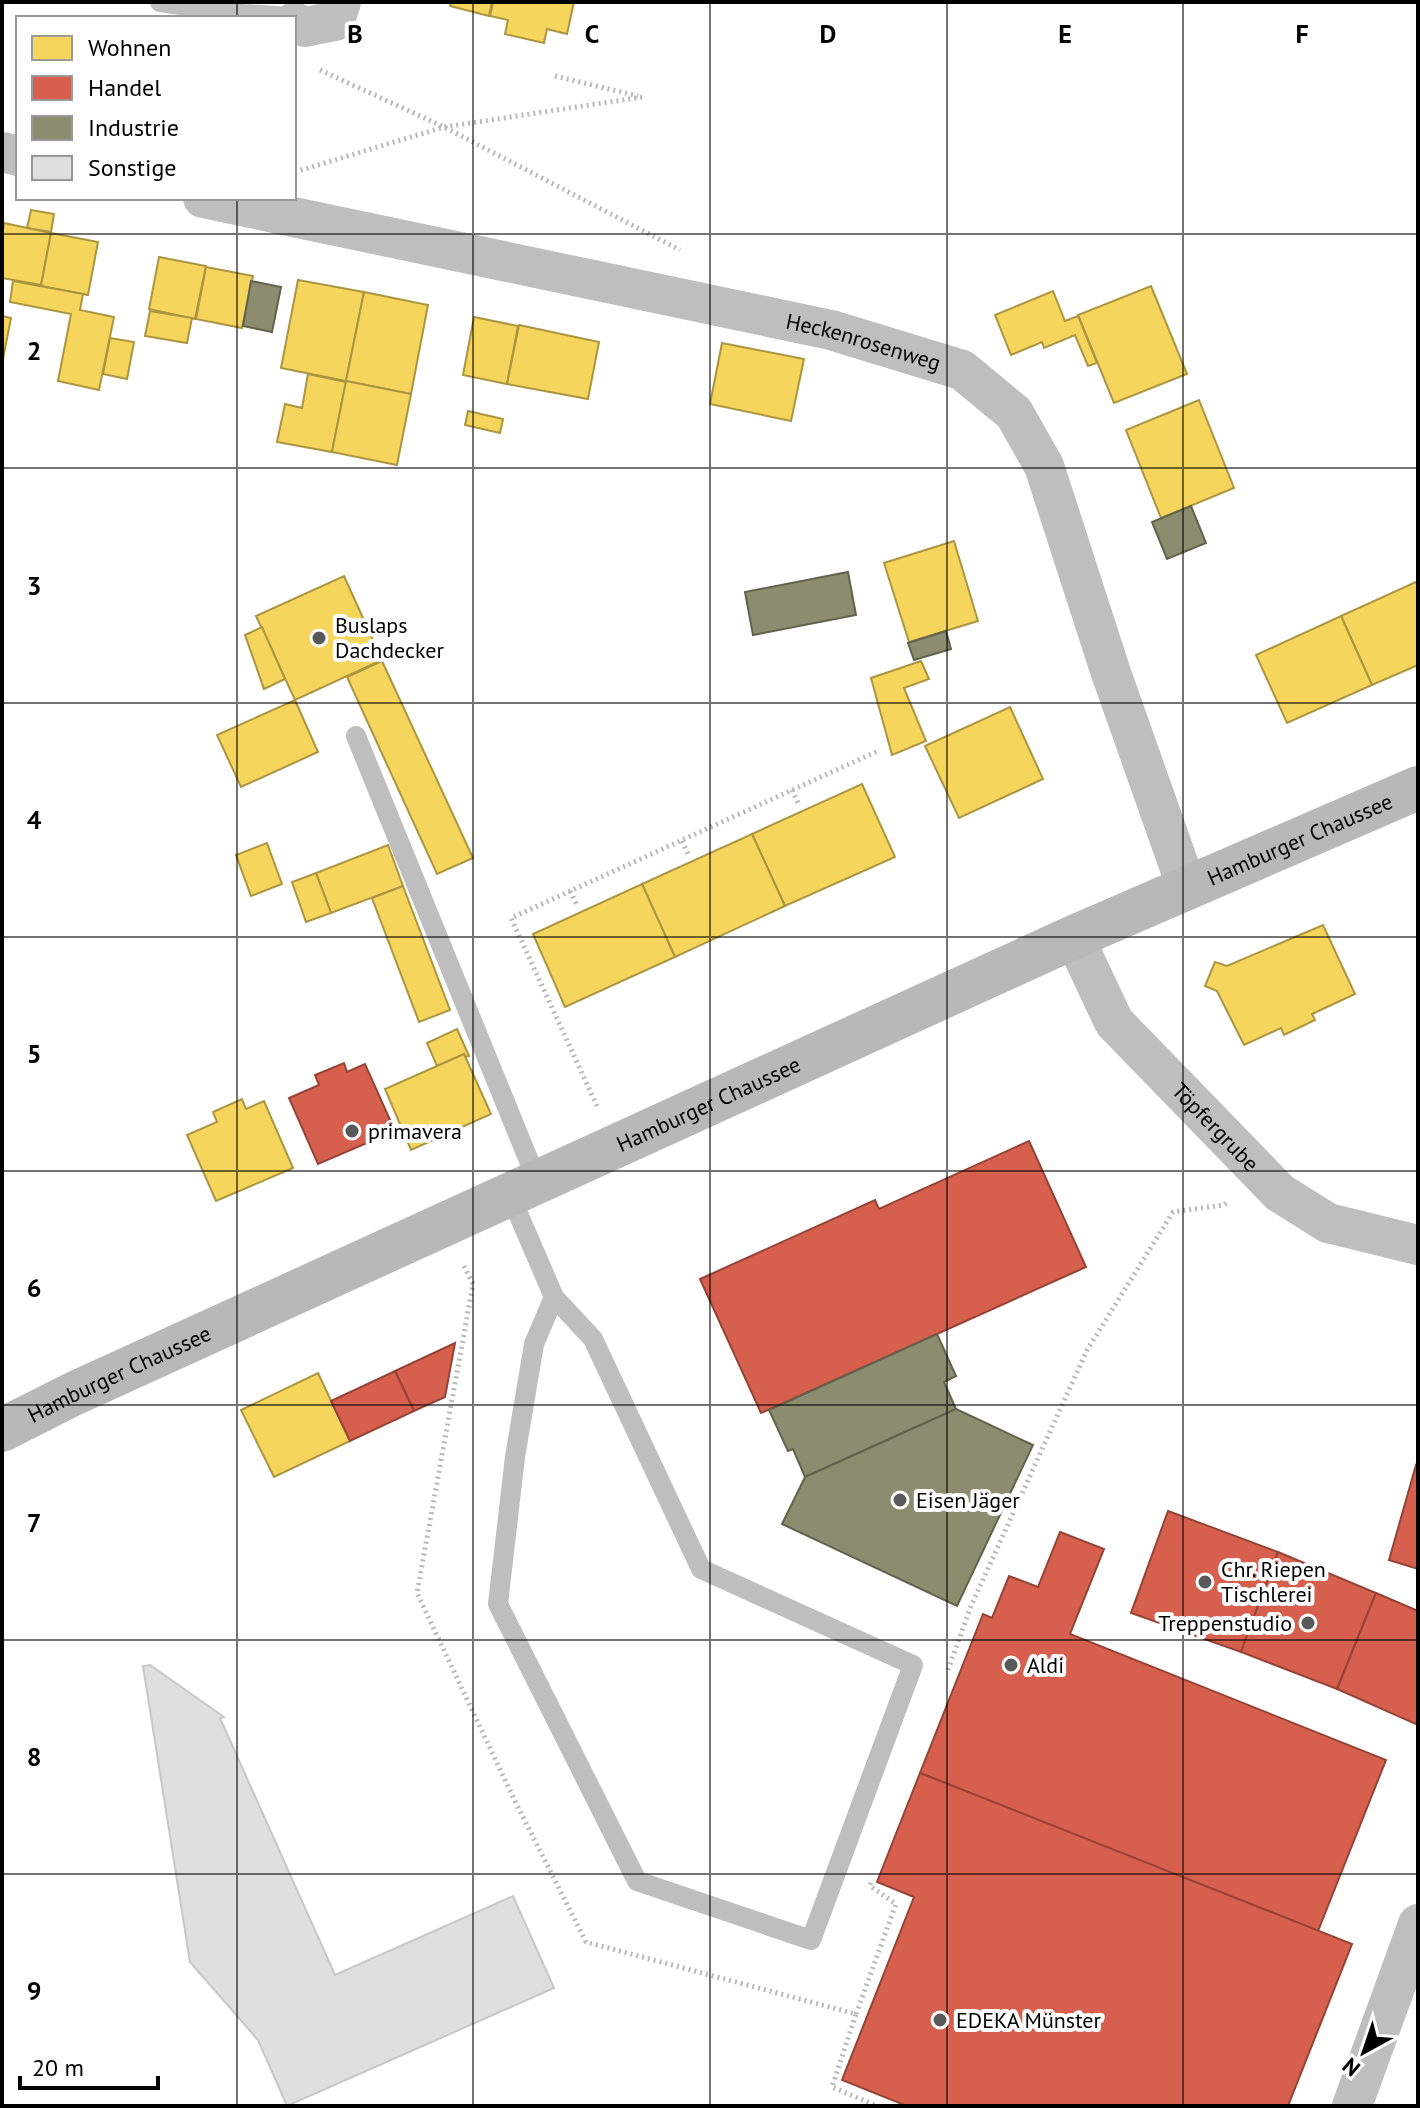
<svg xmlns="http://www.w3.org/2000/svg" width="1420" height="2108" viewBox="0 0 1420 2108" font-family="'PT Sans',sans-serif">
<style>
.homes{fill:#f6d55c;stroke:#ac9540;stroke-width:2}
.shops{fill:#d6604d;stroke:#964336;stroke-width:2}
.industry{fill:#8c8c6e;stroke:#62624d;stroke-width:2}
.building{fill:#dfdfdf;stroke:#c7c7c7;stroke-width:2}
.lines{fill:none;stroke-linecap:round;stroke-linejoin:round}
.path{stroke:#b9b9b9;stroke-width:5;stroke-dasharray:2 4;stroke-linecap:butt}
.lane{stroke:#bebebe;stroke-width:20}
.street{stroke:#bebebe;stroke-width:40}
.secondary{stroke:#b8b8b8;stroke-width:44}
.grid{fill:none;stroke:#000;stroke-width:2;stroke-opacity:0.55}
.poi-dot{fill:#595959;stroke:#fff;stroke-width:3}
.labels{text-anchor:middle;dominant-baseline:central;stroke-width:8;stroke-linejoin:round;paint-order:stroke}
.street-label{font-size:22px;fill:#000;stroke:#fff}
.poi-label{font-size:22px;fill:#000;stroke:#fff;text-anchor:start}
.grid-label{font-size:26px;text-anchor:middle;font-weight:bold;fill:#000;stroke:#fff;stroke-width:8;stroke-linejoin:round;paint-order:stroke}
</style>
<rect width="100%" height="100%" fill="#fff"/>
<g class="homes">
<polygon points="451,2 492,2 489,16 450,6"/>
<polygon points="493,2 574,2 567,34 547,29 544,43 505,34 508,20 490,16"/>
<polygon points="31,210 54,214 51,232 27,228"/>
<polygon points="4,223 51,233 41,285 2,278 2,234"/>
<polygon points="51,233 98,242 88,295 41,286"/>
<polygon points="159,257 206,266 195,319 149,309"/>
<polygon points="206,267 253,276 242,328 196,319"/>
<polygon points="298,280 364,292 346,381 281,368"/>
<polygon points="13,281 83,294 80,310 114,317 99,390 58,381 71,314 10,302"/>
<polygon points="1151,286 1187,374 1114,403 1078,315"/>
<polygon points="1053,291 1065,321 1078,316 1097,363 1088,366 1075,335 1044,348 1042,342 1011,355 995,315"/>
<polygon points="364,292 428,305 411,394 346,381"/>
<polygon points="150,311 192,318 187,343 145,336"/>
<polygon points="2,316 11,318 2,364"/>
<polygon points="474,317 518,326 507,384 463,375"/>
<polygon points="519,325 599,342 588,399 507,384"/>
<polygon points="110,338 134,342 127,379 103,374"/>
<polygon points="722,343 804,359 791,421 710,404"/>
<polygon points="308,374 346,382 332,452 277,442 285,404 302,408"/>
<polygon points="346,381 411,394 397,465 332,452"/>
<polygon points="1199,400 1234,488 1161,518 1126,430"/>
<polygon points="468,411 503,419 500,433 465,425"/>
<polygon points="954,541 978,621 909,642 884,563"/>
<polygon points="344,576 382,660 295,700 256,616"/>
<polygon points="1418,581 1418,665 1372,685 1341,616"/>
<polygon points="1341,616 1372,685 1287,723 1256,655"/>
<polygon points="262,627 285,679 264,689 245,635"/>
<polygon points="382,661 473,858 437,874 347,677"/>
<polygon points="921,661 929,679 904,688 926,741 892,755 871,678"/>
<polygon points="295,700 318,752 241,787 217,735"/>
<polygon points="1010,707 1043,779 959,818 925,746"/>
<polygon points="862,784 895,857 785,906 752,834"/>
<polygon points="752,834 785,906 675,957 642,884"/>
<polygon points="267,843 282,884 251,896 236,855"/>
<polygon points="388,845 403,886 331,913 316,873"/>
<polygon points="316,873 331,913 306,922 292,882"/>
<polygon points="642,884 675,957 565,1007 533,934"/>
<polygon points="403,886 450,1010 419,1022 372,898"/>
<polygon points="1323,925 1355,994 1312,1014 1315,1020 1284,1035 1281,1028 1244,1045 1217,991 1205,986 1215,962 1227,966"/>
<polygon points="457,1029 469,1056 466,1057 464,1054 437,1066 427,1043"/>
<polygon points="464,1054 491,1114 411,1150 385,1089"/>
<polygon points="242,1099 246,1109 264,1101 293,1168 216,1201 187,1135 217,1122 213,1112"/>
<polygon points="318,1373 350,1441 274,1477 241,1410"/>
</g>
<g class="shops">
<polygon points="344,1063 347,1072 365,1064 395,1131 318,1164 289,1098 319,1085 315,1075"/>
<polygon points="1029,1141 1086,1267 761,1413 700,1279 875,1200 879,1209"/>
<polygon points="455,1343 445,1397 414,1411 395,1371"/>
<polygon points="395,1371 414,1411 350,1441 331,1401"/>
<polygon points="1416,1465 1418,1466 1418,1569 1389,1560"/>
<polygon points="1168,1511 1278,1552 1241,1652 1131,1613"/>
<polygon points="1060,1532 1104,1549 1070,1634 1386,1760 1318,1931 920,1773 983,1614 992,1618 1009,1576 1038,1587"/>
<polygon points="1278,1552 1376,1593 1337,1689 1241,1652"/>
<polygon points="1376,1593 1418,1611 1418,1725 1337,1689"/>
<polygon points="920,1773 1352,1944 1288,2106 907,2106 842,2080 914,1897 877,1882"/>
</g>
<g class="industry">
<polygon points="251,281 281,287 272,332 243,326"/>
<polygon points="1191,506 1206,543 1167,559 1152,522"/>
<polygon points="848,572 856,615 753,635 745,592"/>
<polygon points="946,631 951,649 914,660 908,643"/>
<polygon points="937,1334 956,1376 944,1382 956,1409 805,1477 793,1449 788,1451 769,1410"/>
<polygon points="956,1409 1033,1445 957,1606 782,1524 805,1477"/>
</g>
<polygon class="building" points="150,1665 224,1717 220,1718 335,1975 513,1896 554,1988 287,2106 258,2040 190,1962 143,1666"/>
<g class="lines">
<g class="path">
<polyline points="320,70 444,127 680,250"/>
<polyline points="555,76 638,96"/>
<polyline points="295,172 444,127 643,97"/>
<polyline points="792,790 799,805"/>
<polyline points="682,841 689,856"/>
<polyline points="570,891 577,905"/>
<polyline points="597,1106 511,918 880,750"/>
<polyline points="464,1266 473,1284 417,1593 514,1799 586,1942 856,2014 832,2087 877,2106"/>
<polyline points="948,1670 971,1606 1087,1350 1173,1212 1224,1205 1229,1201"/>
<polyline points="856,2014 896,1904 870,1886 871,1883"/>
</g>
<g class="lane">
<polyline points="160,2 244,14 278,16"/>
<polyline points="356,736 538,1183"/>
<polyline points="510,1195 554,1297 593,1339 701,1569 913,1665 811,1940 637,1881 498,1604 515,1457 534,1344 554,1297"/>
</g>
<g class="street">
<polyline points="294,22 305,27 335,21 341,2"/>
<polyline points="2,152 18,156"/>
<path id="s1" d="M203,198L831,330L962,370L1014,413L1044,466L1111,673L1187,888"/>
<path id="s2" d="M1074,937L1114,1022L1280,1193L1328,1223L1418,1245"/>
<polyline points="1352,2106 1418,1924"/>
</g>
<path class="secondary" id="s3" d="M2,1430L73,1394L1074,937L1418,788"/>
</g>
<path class="grid" d="M237,2V18M473,2V2106M710,2V2106M947,2V2106M1183,2V2106M237,198V2106M2,234H1418M2,468H1418M2,703H1418M2,937H1418M2,1171H1418M2,1405H1418M2,1640H1418M2,1874H1418"/>
<g class="poi-dot">
<circle cx="319" cy="638" r="8"/>
<circle cx="352" cy="1131" r="8"/>
<circle cx="900" cy="1500" r="8"/>
<circle cx="1205" cy="1582" r="8"/>
<circle cx="1308" cy="1623" r="8"/>
<circle cx="1011" cy="1665" r="8"/>
<circle cx="940" cy="2020" r="8"/>
</g>
<g class="labels">
<g class="street-label">
<text stroke="none"><textPath href="#s1" startOffset="676">Heckenrosenweg</textPath></text>
<text stroke="none"><textPath href="#s3" startOffset="1426">Hamburger Chaussee</textPath></text>
<text stroke="none"><textPath href="#s3" startOffset="778">Hamburger Chaussee</textPath></text>
<text stroke="none"><textPath href="#s2" startOffset="240">Töpfergrube</textPath></text>
<text stroke="none"><textPath href="#s3" startOffset="130">Hamburger Chaussee</textPath></text>
</g>
<g class="poi-label">
<text x="335" y="625">Buslaps<tspan x="335" dy="25">Dachdecker</tspan></text>
<text x="368" y="1131">primavera</text>
<text x="916" y="1500">Eisen Jäger</text>
<text x="1221" y="1569">Chr. Riepen<tspan x="1221" dy="25">Tischlerei</tspan></text>
<text x="1292" y="1623" text-anchor="end">Treppenstudio</text>
<text x="1027" y="1665">Aldi</text>
<text x="956" y="2020">EDEKA Münster</text>
</g>
</g>
<g class="grid-label">
<text x="355" y="43">B</text>
<text x="592" y="43">C</text>
<text x="828" y="43">D</text>
<text x="1065" y="43">E</text>
<text x="1302" y="43">F</text>
<text x="34" y="360">2</text>
<text x="34" y="595">3</text>
<text x="34" y="829">4</text>
<text x="34" y="1063">5</text>
<text x="34" y="1297">6</text>
<text x="34" y="1532">7</text>
<text x="34" y="1766">8</text>
<text x="34" y="2000">9</text>
</g>
<rect width="1420" height="2108" fill="none" stroke="#000000" stroke-width="8"/>
<rect x="16" y="16" width="280" height="184" fill="#ffffff" stroke="#999999" stroke-width="2"/>
<rect x="32" y="36" width="40" height="24" fill="#f6d55c" stroke="#999999" stroke-width="2"/>
<text x="88" y="56" font-size="24" fill="#000000">Wohnen</text>
<rect x="32" y="76" width="40" height="24" fill="#d6604d" stroke="#999999" stroke-width="2"/>
<text x="88" y="96" font-size="24" fill="#000000">Handel</text>
<rect x="32" y="116" width="40" height="24" fill="#8c8c6e" stroke="#999999" stroke-width="2"/>
<text x="88" y="136" font-size="24" fill="#000000">Industrie</text>
<rect x="32" y="156" width="40" height="24" fill="#dfdfdf" stroke="#999999" stroke-width="2"/>
<text x="88" y="176" font-size="24" fill="#000000">Sonstige</text>
<g transform="translate(1364 2052) rotate(220)" stroke="#ffffff" stroke-width="6" paint-order="stroke">
<path d="M0-6L14 30L0 20L-14 30Z" fill="#000000"/>
<text y="-12" font-size="22" font-weight="bold" text-anchor="middle" fill="#000000">N</text>
</g>
<path d="M20 2076v12h138v-12" fill="none" stroke="#000000" stroke-width="4"/>
<text x="32" y="2076" font-size="24" fill="#000000" stroke="#ffffff" stroke-width="6" paint-order="stroke">20 m</text>
</svg>
